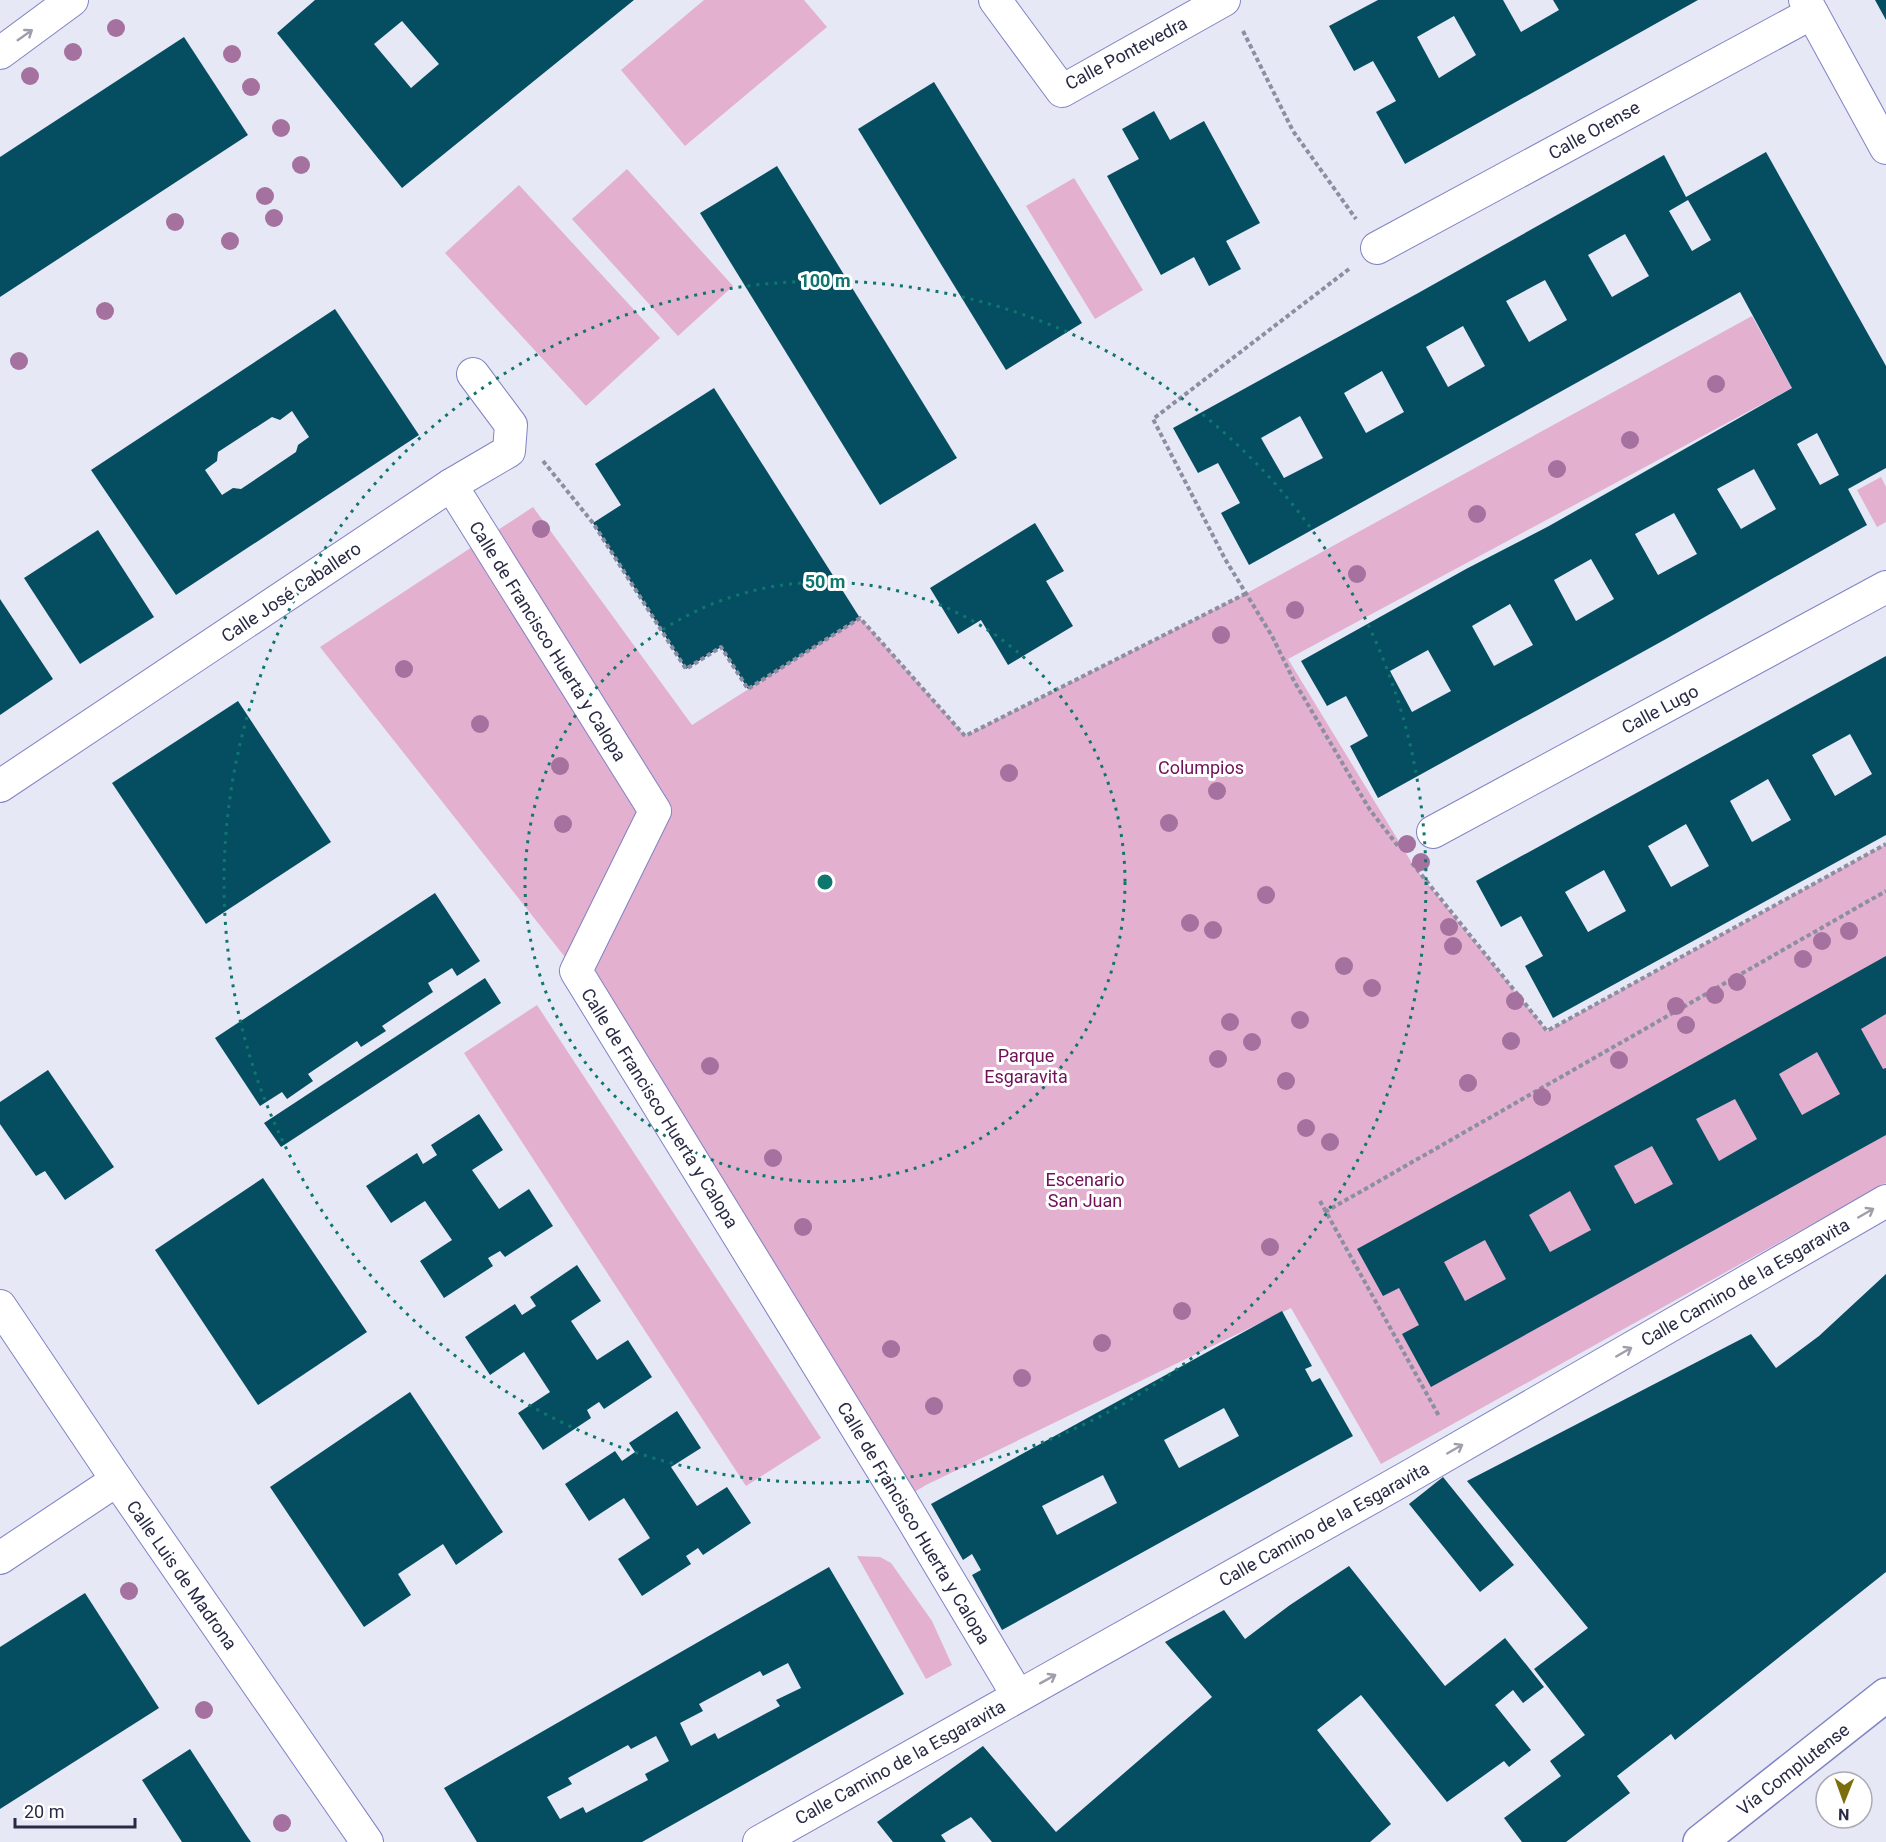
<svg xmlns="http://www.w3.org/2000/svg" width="1886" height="1842" viewBox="0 0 1886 1842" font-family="Roboto,sans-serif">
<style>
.green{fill:#e3b0d0}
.building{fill:#054e61;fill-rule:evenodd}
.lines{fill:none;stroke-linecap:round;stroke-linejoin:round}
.street-casing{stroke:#8083c4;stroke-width:34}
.primary-casing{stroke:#8083c4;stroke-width:36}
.path{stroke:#8c8ea2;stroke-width:4;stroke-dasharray:4.5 3;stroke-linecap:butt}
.street{stroke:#fff;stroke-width:32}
.primary{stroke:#fff;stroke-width:33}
.tree{fill:#a5719f}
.oneway{stroke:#9f9fab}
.ring{fill:none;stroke:#0f766e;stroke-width:3;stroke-dasharray:3 6}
.labels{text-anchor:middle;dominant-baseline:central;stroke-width:6;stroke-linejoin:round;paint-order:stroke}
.street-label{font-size:18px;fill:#292a45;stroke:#fff}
.park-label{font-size:18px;fill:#701057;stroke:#fff}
.centre{fill:#0f766e;stroke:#fff;stroke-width:3}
.ring-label{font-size:18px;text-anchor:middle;font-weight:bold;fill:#0f766e;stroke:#fff;stroke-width:6;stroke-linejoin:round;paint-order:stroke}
</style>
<rect width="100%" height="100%" fill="#e6e8f6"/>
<g class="green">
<polygon points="704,0 804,0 827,27 685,146 621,70"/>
<polygon points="627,169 733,286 678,336 572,219"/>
<polygon points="1074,178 1143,290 1095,319 1026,206"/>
<polygon points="519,185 660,338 586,406 445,253"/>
<polygon points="1752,316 1792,388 1288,659 1415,868 1547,1031 1886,844 1886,1183 1381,1464 1291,1308 926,1485 901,1500 576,971 320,647 533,507 692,725 860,618 965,736 1247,593"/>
<polygon points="1881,477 1886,487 1886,522 1877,527 1857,490"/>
<polygon points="537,1005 821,1438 746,1486 464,1053"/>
<polygon points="857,1556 880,1557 891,1563 932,1621 952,1665 926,1679"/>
</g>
<g class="building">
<path d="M315,0H634L402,188L277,33ZM402,21L439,64L411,88L374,44Z"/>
<path d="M1378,0H1503L1521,32L1559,10L1553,0H1698L1405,164L1376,112L1396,101L1373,61L1354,71L1329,26ZM1454,16L1476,55L1439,78L1417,37Z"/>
<polygon points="1875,0 1886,0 1886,20"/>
<polygon points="184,37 248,135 0,297 0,157"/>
<polygon points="934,82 1082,323 1006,370 858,129"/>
<polygon points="1154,111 1170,140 1204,121 1260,223 1226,241 1241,269 1209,286 1194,257 1161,275 1107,176 1139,159 1122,129"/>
<path d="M1766,152L1886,366V468L1848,489L1867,525L1666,639L1378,798L1350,746L1368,736L1346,696L1327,706L1301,661L1466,569L1549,526L1792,388L1740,292L1249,565L1221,513L1240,503L1218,463L1198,473L1173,428L1420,292L1664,155L1686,197ZM1688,200L1711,240L1692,251L1669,211ZM1625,234L1649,276L1612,297L1588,255ZM1545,280L1567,320L1529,342L1506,301ZM1463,326L1485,366L1448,387L1426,347ZM1382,371L1404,412L1366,433L1344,393ZM1300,416L1323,458L1284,478L1261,438ZM1817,433L1839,475L1820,485L1797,444ZM1754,469L1776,509L1741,529L1717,489ZM1674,513L1697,554L1658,575L1635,534ZM1591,559L1614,599L1576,621L1554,580ZM1510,604L1533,645L1494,666L1472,626ZM1428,650L1451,691L1412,712L1390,671Z"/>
<polygon points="777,166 957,458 880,505 700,213"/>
<path d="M335,309L419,435L176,595L91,470ZM292,411L309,437L298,445L296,452L241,489L233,488L222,495L205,470L217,461L218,452L272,417L280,420Z"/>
<polygon points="714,388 860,618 748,689 721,647 686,669 593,523 621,505 595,464"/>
<polygon points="1035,523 1064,571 1046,581 1073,626 1008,665 981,620 958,634 930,588"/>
<polygon points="98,530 154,617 80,664 24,578"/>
<polygon points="0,599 53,679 0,715"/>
<path d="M1886,656V835L1553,1018L1525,966L1543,956L1521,916L1501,927L1476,881ZM1850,734L1872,774L1835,796L1812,755ZM1768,779L1791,820L1752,842L1730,801ZM1686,824L1709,866L1671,887L1648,846ZM1604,870L1626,911L1588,932L1565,892Z"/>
<polygon points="238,701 331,842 206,924 112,783"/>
<polygon points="435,893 480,961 457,976 452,968 428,983 433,992 382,1026 386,1031 361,1047 357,1041 308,1074 313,1081 287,1099 282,1092 260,1106 215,1038"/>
<path d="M1886,956V1014L1861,1029L1883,1069L1886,1068V1135L1431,1387L1402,1334L1419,1325L1399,1288L1383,1296L1357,1249L1524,1158ZM1817,1052L1840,1094L1802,1115L1779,1074ZM1735,1099L1757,1139L1719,1161L1696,1119ZM1652,1146L1673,1184L1635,1204L1614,1166ZM1570,1191L1591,1230L1550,1252L1529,1215ZM1485,1240L1506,1279L1465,1301L1444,1262Z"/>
<polygon points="485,978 501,1003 281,1147 264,1123"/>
<polygon points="48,1070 114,1167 65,1200 45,1171 36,1176 0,1124 0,1102"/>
<polygon points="479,1114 503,1150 472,1170 499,1209 529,1189 553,1226 505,1257 500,1251 488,1258 493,1266 444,1298 420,1261 452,1240 425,1201 391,1223 366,1186 417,1153 423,1164 437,1155 431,1145"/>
<polygon points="263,1178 367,1332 258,1405 155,1250"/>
<polygon points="577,1265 601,1301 571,1321 597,1360 628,1340 652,1377 604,1409 599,1402 587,1410 591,1418 543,1450 518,1413 550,1392 524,1352 490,1375 465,1337 515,1304 522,1315 536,1306 530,1297"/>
<polygon points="1886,1274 1886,1572 1675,1740 1671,1734 1617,1776 1630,1793 1566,1842 1522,1842 1504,1818 1561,1776 1550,1761 1585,1735 1534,1669 1588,1628 1467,1481 1751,1334 1776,1368 1819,1336"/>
<path d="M1282,1311L1312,1366L1305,1369L1312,1382L1320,1378L1353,1436L1002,1630L972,1575L981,1570L972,1554L963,1560L931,1504ZM1224,1408L1239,1436L1179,1468L1164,1440ZM1103,1475L1117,1503L1057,1535L1042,1506Z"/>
<polygon points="410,1392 503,1532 456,1565 443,1544 398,1574 411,1595 364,1627 270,1487"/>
<polygon points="677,1411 701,1448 671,1467 697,1506 727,1487 751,1523 703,1555 698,1548 686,1556 691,1564 642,1596 618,1559 650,1538 624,1498 589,1521 565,1484 615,1451 622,1461 635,1452 629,1443"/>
<polygon points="1443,1477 1514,1565 1480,1592 1409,1504"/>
<polygon points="1349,1566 1445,1686 1505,1638 1544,1687 1523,1703 1513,1690 1495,1705 1531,1750 1509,1767 1504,1761 1447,1802 1361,1695 1317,1730 1391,1824 1370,1842 992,1842 971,1817 941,1835 946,1842 893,1842 877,1822 983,1746 1056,1832 1212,1697 1165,1642 1224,1610 1245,1639 1290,1605"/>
<path d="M829,1567L904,1694L642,1842H477L444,1788ZM788,1663L801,1688L776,1700L780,1706L718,1739L715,1733L691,1746L680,1723L703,1711L699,1704L760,1671L763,1676ZM656,1736L669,1761L645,1774L648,1780L586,1813L583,1807L560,1819L547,1797L572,1784L568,1778L628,1745L631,1749Z"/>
<polygon points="85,1593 159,1708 0,1809 0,1647"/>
<polygon points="190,1749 246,1835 251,1842 182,1842 142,1780"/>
</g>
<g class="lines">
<defs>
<g id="street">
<polyline points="995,0 1062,91 1224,0"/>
<polyline points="1805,0 1886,148"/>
<polyline points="0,53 72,0"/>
<polyline points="1377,248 1812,13"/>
<polyline points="451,485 655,811 576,971 901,1500 1018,1696"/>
<polyline points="0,786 451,485 509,451 511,425 473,374"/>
<polyline points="1433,832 1886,587"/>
<polyline points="0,1306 117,1480 367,1842"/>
<polyline points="0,1558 117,1480"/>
<polyline points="759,1842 1408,1477 1886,1201"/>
</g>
<polyline id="primary" points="1700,1842 1886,1695"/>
</defs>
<use href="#street" class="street-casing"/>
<use href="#primary" class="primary-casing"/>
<g class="path">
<polyline points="1243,31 1293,131 1356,219"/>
<polyline points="1349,269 1153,419 1225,559 1272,636 1294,681 1370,810 1398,846"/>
<polyline points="543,461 593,523 686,669 721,647 748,689 860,618 965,736 1247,593"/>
<polyline points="1412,863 1547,1031 1886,844"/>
<polyline points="1320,1201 1439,1416"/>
<polyline points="1325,1212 1886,891"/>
</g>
<use href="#street" class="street"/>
<use href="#primary" class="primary"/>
</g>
<g class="tree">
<circle cx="116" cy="28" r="9"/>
<circle cx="73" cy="52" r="9"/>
<circle cx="232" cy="54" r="9"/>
<circle cx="30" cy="76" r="9"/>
<circle cx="251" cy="87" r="9"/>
<circle cx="281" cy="128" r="9"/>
<circle cx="301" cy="165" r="9"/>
<circle cx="265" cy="196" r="9"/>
<circle cx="274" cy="218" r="9"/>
<circle cx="175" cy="222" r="9"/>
<circle cx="230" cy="241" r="9"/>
<circle cx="105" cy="311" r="9"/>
<circle cx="19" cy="361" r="9"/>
<circle cx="1716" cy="384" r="9"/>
<circle cx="1630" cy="440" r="9"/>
<circle cx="1557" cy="469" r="9"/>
<circle cx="1477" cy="514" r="9"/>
<circle cx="541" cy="529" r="9"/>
<circle cx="1357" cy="574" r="9"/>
<circle cx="1295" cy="610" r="9"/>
<circle cx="1221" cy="635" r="9"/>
<circle cx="404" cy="669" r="9"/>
<circle cx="480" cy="724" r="9"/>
<circle cx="560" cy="766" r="9"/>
<circle cx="1009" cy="773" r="9"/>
<circle cx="1217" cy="791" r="9"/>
<circle cx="1169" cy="823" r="9"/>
<circle cx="563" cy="824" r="9"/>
<circle cx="1407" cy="844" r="9"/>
<circle cx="1421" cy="862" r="9"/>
<circle cx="1266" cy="895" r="9"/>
<circle cx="1190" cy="923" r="9"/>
<circle cx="1449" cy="927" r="9"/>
<circle cx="1213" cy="930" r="9"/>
<circle cx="1849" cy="931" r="9"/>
<circle cx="1822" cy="941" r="9"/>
<circle cx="1453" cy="946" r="9"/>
<circle cx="1803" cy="959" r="9"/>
<circle cx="1344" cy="966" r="9"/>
<circle cx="1737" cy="982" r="9"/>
<circle cx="1372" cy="988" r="9"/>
<circle cx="1715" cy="995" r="9"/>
<circle cx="1515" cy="1001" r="9"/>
<circle cx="1676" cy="1006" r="9"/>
<circle cx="1300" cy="1020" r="9"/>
<circle cx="1230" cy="1022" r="9"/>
<circle cx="1686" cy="1025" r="9"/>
<circle cx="1511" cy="1041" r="9"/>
<circle cx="1252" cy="1042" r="9"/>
<circle cx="1218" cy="1059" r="9"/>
<circle cx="1619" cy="1060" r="9"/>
<circle cx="710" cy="1066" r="9"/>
<circle cx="1286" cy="1081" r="9"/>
<circle cx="1468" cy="1083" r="9"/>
<circle cx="1542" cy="1097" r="9"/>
<circle cx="1306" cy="1128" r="9"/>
<circle cx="1330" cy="1142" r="9"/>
<circle cx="773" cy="1158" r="9"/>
<circle cx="803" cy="1227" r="9"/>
<circle cx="1270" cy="1247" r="9"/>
<circle cx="1182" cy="1311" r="9"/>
<circle cx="1102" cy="1343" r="9"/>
<circle cx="891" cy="1349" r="9"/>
<circle cx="1022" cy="1378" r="9"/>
<circle cx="934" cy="1406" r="9"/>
<circle cx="129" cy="1591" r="9"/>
<circle cx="204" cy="1710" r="9"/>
<circle cx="282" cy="1823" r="9"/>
</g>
<defs><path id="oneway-shaft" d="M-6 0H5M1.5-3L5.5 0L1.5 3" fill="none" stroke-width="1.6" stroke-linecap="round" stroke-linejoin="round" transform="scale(1.5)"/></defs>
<g class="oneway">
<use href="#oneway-shaft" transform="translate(25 35) rotate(-35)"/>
<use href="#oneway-shaft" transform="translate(1866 1213) rotate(-30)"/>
<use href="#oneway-shaft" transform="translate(1624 1352) rotate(-30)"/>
<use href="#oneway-shaft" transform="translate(1455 1449) rotate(-30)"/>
<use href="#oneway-shaft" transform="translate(1048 1679) rotate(-29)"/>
</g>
<g class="ring">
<circle cx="825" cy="882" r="300"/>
<circle cx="825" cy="882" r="601"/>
</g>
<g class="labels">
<g class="street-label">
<text transform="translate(1126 53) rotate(-28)">Calle Pontevedra</text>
<text transform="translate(1594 130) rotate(-29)">Calle Orense</text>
<text transform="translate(291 592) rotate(-34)">Calle José Caballero</text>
<text transform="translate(548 641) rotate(58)">Calle de Francisco Huerta y Calopa</text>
<text transform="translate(1660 709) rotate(-28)">Calle Lugo</text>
<text transform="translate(660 1108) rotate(58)">Calle de Francisco Huerta y Calopa</text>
<text transform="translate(1745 1282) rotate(-30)">Calle Camino de la Esgaravita</text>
<text transform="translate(914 1523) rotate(59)">Calle de Francisco Huerta y Calopa</text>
<text transform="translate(1324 1524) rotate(-29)">Calle Camino de la Esgaravita</text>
<text transform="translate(182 1575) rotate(55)">Calle Luis de Madrona</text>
<text transform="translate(900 1762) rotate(-29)">Calle Camino de la Esgaravita</text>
<text transform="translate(1793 1769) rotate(-38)">Vía Complutense</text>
</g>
<g class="park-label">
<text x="1201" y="767">Columpios</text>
<text x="1026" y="1055">Parque<tspan x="1026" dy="21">Esgaravita</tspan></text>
<text x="1085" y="1179">Escenario<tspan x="1085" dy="21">San Juan</tspan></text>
</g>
</g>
<circle cx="825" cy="882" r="9" class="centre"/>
<g class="ring-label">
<text x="825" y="287">100 m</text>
<text x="825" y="588">50 m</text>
</g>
<g transform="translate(1844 1800) rotate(181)"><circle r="28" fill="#ffffff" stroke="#a9aab5" stroke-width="1.5"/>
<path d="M0-4.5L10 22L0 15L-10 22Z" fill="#7b6f0d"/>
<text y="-9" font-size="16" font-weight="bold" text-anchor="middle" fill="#292a45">N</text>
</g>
<path d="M15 1818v9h120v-9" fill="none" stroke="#292a45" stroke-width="3"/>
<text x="24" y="1818" font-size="18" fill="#292a45" stroke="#ffffff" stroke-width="4.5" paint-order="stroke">20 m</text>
</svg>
